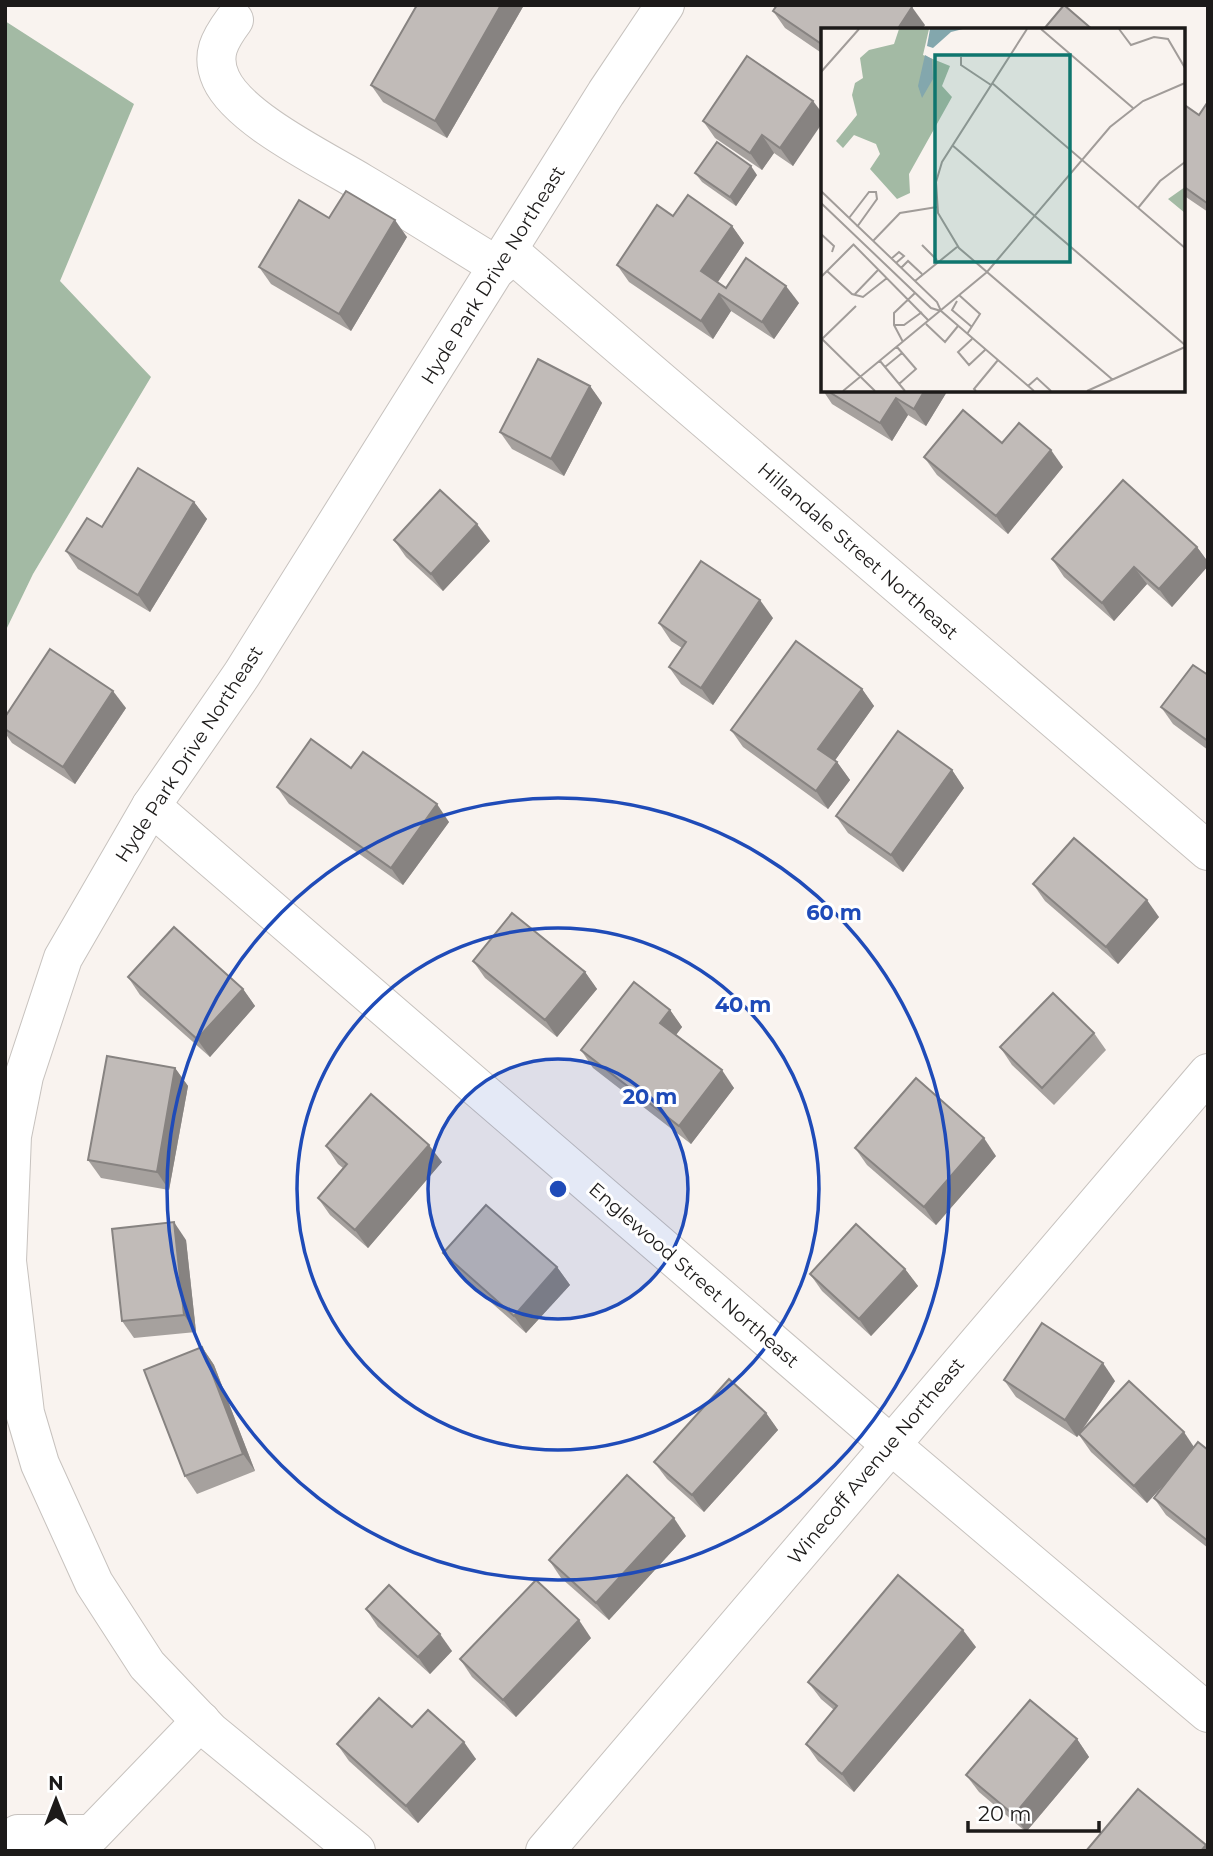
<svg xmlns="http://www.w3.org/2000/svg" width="1213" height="1856" viewBox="0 0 1213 1856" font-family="Montserrat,sans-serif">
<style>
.forest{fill:#a3baa4}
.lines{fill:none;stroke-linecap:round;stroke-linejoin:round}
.minor-casing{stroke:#c7c2be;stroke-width:40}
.minor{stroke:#fff;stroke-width:38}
.wall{fill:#a6a19e}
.shaded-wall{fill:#878381}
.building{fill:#c1bbb8;stroke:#878381;stroke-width:2}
.ring{fill:none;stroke:#1f4bb8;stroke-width:3.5}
.labels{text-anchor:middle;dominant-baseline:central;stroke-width:6;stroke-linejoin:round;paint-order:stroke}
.street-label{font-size:19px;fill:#1c1a19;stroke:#fff}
.inset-road{fill:none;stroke:#a19c99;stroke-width:2}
.view{fill:#0f766e;fill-opacity:0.15;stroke:#0f766e;stroke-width:3.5}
.inset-edge{fill:none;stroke:#1c1a19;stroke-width:3.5}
.centre{fill:#1f4bb8;stroke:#fff;stroke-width:3.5}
.ring-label{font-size:21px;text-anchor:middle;font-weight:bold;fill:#1f4bb8;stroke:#fff;stroke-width:6;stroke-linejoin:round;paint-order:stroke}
</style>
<rect width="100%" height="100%" fill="#f9f3ef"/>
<polygon class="forest" points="5,21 134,104 60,281 151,377 33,574 5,632"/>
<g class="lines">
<defs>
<g id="minor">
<path d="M234,20C220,39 210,55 221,79C239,119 324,160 362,183C408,210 453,239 499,267"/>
<polyline points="509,251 1208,851"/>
<polyline points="151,806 890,1444 1208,1713"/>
<polyline points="5,1846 18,1834 92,1834 201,1721"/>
<polyline points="356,1851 211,1732 147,1665 94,1583 40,1464 25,1413 7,1261 12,1136 24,1076 63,958 151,806 242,674 606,93 665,5"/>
<polyline points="545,1851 1208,1073"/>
</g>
</defs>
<use href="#minor" class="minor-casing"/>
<use href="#minor" class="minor"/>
</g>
<g class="wall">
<polygon points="417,5 524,5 447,138 383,102 371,85"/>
<polygon points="773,11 925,25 921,30 823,30 823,54 785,28"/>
<polygon points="1183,104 1199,115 1208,104 1208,212 1183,195"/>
<polygon points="823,114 793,166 774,153 762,170 715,138 703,121"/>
<polygon points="695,173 757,175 736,206 702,182"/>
<polygon points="673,216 732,226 744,243 718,282 726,288 799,303 774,339 731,311 713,339 629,282 617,265"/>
<polygon points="329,218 407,237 351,331 271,284 259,267"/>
<polygon points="823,381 823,390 948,390 926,426 908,415 892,441 832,404 820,386"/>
<polygon points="590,386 602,403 564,476 512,449 500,432"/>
<polygon points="1002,443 1063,467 1008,534 937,475 924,457"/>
<polygon points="194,502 207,519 150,612 78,569 66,551 102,527"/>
<polygon points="394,540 490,541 443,591 406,557"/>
<polygon points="1197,547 1208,562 1208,566 1172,607 1147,584 1114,621 1064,577 1052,559"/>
<polygon points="773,618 713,705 681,684 669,667 682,648 671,641 659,623"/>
<polygon points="1208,675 1208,750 1173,724 1161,707"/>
<polygon points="862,689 874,706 835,760 837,762 850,780 828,809 743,747 731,730"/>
<polygon points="126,708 75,784 12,743 5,733 5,717"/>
<polygon points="351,768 449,822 403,885 289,804 277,787"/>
<polygon points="952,770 964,788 903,872 848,833 836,816"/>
<polygon points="1033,884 1159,917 1118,964 1045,901"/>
<polygon points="473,961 585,972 597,989 557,1037 485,978"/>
<polygon points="128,977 243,989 255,1006 210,1057 140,995"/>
<polygon points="670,1010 682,1027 676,1035 734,1088 691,1144 593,1068 581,1050"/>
<polygon points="1094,1033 1106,1050 1054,1105 1012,1065 1000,1047"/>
<polygon points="175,1068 188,1086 169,1190 101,1178 88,1160"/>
<polygon points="326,1146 442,1162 368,1248 330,1215 318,1198 343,1168 338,1164"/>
<polygon points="855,1148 996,1156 936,1225 867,1165"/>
<polygon points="186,1240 196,1332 134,1338 122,1321"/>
<polygon points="443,1253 557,1267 570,1285 526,1333 455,1271"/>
<polygon points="905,1269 918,1286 871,1336 822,1291 810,1274"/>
<polygon points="202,1347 214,1365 255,1471 197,1494 185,1476"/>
<polygon points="1004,1380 1115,1381 1081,1432 1208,1450 1208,1548 1166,1515 1154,1498 1169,1479 1147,1503 1091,1452 1079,1435 1077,1437 1016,1397"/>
<polygon points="766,1413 778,1430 704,1512 667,1479 654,1462"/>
<polygon points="686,1536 609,1620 561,1578 549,1560"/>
<polygon points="366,1609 452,1651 430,1674 378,1627"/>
<polygon points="591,1638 516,1717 472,1677 460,1659"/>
<polygon points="976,1647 854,1792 818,1761 806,1744 834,1710 821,1699 808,1682"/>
<polygon points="412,1727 476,1759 418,1823 349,1761 337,1744"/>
<polygon points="1077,1739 1089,1757 1026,1832 979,1792 966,1775"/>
</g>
<g class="shaded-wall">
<polygon points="501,5 524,5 447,138 435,121"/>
<polygon points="912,7 925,25 921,30 897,30"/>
<polygon points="813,101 823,114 823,122 793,166 780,148"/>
<polygon points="762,135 774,153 762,170 750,153"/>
<polygon points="751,166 757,175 736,206 730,197"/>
<polygon points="395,220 407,237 351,331 339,314"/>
<polygon points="732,226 744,243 713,289 701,271"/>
<polygon points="786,286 799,303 774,339 762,322"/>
<polygon points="719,294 731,311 713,339 701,321"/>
<polygon points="590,386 602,403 564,476 551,459"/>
<polygon points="925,390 948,390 926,426 914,409"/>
<polygon points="896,398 908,415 892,441 880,423"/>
<polygon points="1051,450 1063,467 1008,534 996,516"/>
<polygon points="194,502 207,519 150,612 138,595"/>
<polygon points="477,524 490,541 443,591 431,574"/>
<polygon points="1197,547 1208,562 1208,566 1172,607 1159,589"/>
<polygon points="1134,567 1147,584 1114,621 1102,603"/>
<polygon points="760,600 773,618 713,705 701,688"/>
<polygon points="862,689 874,706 831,766 818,749"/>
<polygon points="113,691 126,708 75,784 63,767"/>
<polygon points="837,762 850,780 828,809 816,791"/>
<polygon points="952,770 964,788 903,872 891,855"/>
<polygon points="437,804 449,822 403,885 391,868"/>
<polygon points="1147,900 1159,917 1118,964 1106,947"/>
<polygon points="585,972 597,989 557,1037 545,1020"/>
<polygon points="243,989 255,1006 210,1057 197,1039"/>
<polygon points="670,1010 682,1027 672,1040 660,1023"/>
<polygon points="175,1068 188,1086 169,1190 157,1172"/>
<polygon points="722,1070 734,1088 691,1144 679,1126"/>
<polygon points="984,1138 996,1156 936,1225 924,1207"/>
<polygon points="429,1145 442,1162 368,1248 355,1230"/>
<polygon points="174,1222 186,1240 196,1332 184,1315"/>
<polygon points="557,1267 570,1285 526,1333 514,1316"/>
<polygon points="905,1269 918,1286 871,1336 859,1319"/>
<polygon points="202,1347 214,1365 255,1471 243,1454"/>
<polygon points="1103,1363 1115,1381 1077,1437 1065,1420"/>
<polygon points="766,1413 778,1430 704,1512 692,1495"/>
<polygon points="1184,1432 1196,1450 1147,1503 1134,1486"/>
<polygon points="674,1518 686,1536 609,1620 596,1603"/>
<polygon points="579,1620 591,1638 516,1717 503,1700"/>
<polygon points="963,1630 976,1647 854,1792 842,1774"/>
<polygon points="440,1634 452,1651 430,1674 418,1657"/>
<polygon points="1077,1739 1089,1757 1026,1832 1014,1815"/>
<polygon points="464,1742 476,1759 418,1823 406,1806"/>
<polygon points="1206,1845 1208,1848 1208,1851 1201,1851"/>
</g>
<g class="building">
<polygon points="417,5 501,5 435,121 371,85"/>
<polygon points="777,5 910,5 912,7 897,30 823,30 823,45 773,11"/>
<polygon points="1064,5 1093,30 1043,30"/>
<polygon points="747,56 813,101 780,148 762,135 750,153 703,121"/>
<polygon points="1207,103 1208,104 1207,203 1183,186 1183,104 1199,115"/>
<polygon points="717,142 751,166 730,197 695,173"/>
<polygon points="346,191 395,220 339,314 259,267 299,200 329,218"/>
<polygon points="688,195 732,226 701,271 726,288 746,258 786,286 762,322 719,294 701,321 617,265 657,205 673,216"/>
<polygon points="538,359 590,386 551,459 500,432"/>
<polygon points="826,390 925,390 914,409 896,398 880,423"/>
<polygon points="963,410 1002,443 1019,423 1051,450 996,516 924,457"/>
<polygon points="138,468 194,502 138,595 66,551 87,518 102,527"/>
<polygon points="1123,480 1197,547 1159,589 1134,567 1102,603 1052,559"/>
<polygon points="440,490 477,524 431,574 394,540"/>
<polygon points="701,561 760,600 701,688 669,667 686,642 659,623"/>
<polygon points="796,641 862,689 818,749 837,762 816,791 731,730"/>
<polygon points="50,649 113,691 63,767 5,729 5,717"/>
<polygon points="1193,665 1208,675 1208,741 1161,707"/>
<polygon points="898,731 952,770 891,855 836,816"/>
<polygon points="311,739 351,768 363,752 437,804 391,868 277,787"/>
<polygon points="1074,838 1147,900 1106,947 1033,884"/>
<polygon points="512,913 585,972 545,1020 473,961"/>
<polygon points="174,927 243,989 197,1039 128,977"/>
<polygon points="634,982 670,1010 660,1023 722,1070 679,1126 581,1050"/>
<polygon points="1053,993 1094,1033 1042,1088 1000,1047"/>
<polygon points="107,1056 175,1068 157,1172 88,1160"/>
<polygon points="916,1078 984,1138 924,1207 855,1148"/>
<polygon points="371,1094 429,1145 355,1230 318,1198 347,1164 326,1146"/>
<polygon points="486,1205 557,1267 514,1316 443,1253"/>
<polygon points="174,1222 184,1315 122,1321 112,1229"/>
<polygon points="856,1224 905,1269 859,1319 810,1274"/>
<polygon points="1042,1323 1103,1363 1065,1420 1004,1380"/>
<polygon points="202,1347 243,1454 185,1476 144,1370"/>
<polygon points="729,1379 766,1413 692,1495 654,1462"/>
<polygon points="1129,1381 1184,1432 1134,1486 1079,1434"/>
<polygon points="1198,1442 1208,1450 1208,1541 1154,1498"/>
<polygon points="627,1475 674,1518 596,1603 549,1560"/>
<polygon points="898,1575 963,1630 842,1774 806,1744 837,1706 808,1682"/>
<polygon points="536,1580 579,1620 503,1700 460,1659"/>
<polygon points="389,1585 440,1634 418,1657 366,1609"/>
<polygon points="379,1698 412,1727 428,1710 464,1742 406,1806 337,1744"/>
<polygon points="1030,1700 1077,1739 1014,1815 966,1775"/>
<polygon points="1138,1789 1206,1845 1201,1851 1086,1851"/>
</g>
<circle cx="558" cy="1189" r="130" fill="#1f4bb8" fill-opacity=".12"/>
<g class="ring">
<circle cx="558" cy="1189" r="130"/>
<circle cx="558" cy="1189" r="261"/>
<circle cx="558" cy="1189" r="391"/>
</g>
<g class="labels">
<g class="street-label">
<text transform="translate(493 275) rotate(-58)">Hyde Park Drive Northeast</text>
<text transform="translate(858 551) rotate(41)">Hillandale Street Northeast</text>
<text transform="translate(189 754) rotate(-57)">Hyde Park Drive Northeast</text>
<text transform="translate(694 1275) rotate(41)">Englewood Street Northeast</text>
<text transform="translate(876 1461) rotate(-50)">Winecoff Avenue Northeast</text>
</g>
</g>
<g transform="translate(821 28)">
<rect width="364" height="364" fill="#f9f3ef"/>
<path d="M78,1H108L102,27L129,38L121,58L131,69L88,146L89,165L76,171L49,141L59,126L55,116L33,107L22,120L15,113L36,87L31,67L34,55L42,50L39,30L48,22L73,16ZM364,159V185L347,171Z" fill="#a3baa4"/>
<path d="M109,1H142L130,4L112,20L106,18ZM104,27L111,31L112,51L101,70L97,58Z" fill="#83a7ad"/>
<path class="inset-road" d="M206,1L121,134L115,154L117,185L138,220L292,352M220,1L312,80M298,1L310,17L333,9L347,11L364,40M140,29V37L170,57M0,44L38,1M171,55L364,220M131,117L364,317M0,163L116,274L120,283M0,175L110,280L120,283L213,363M317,180L339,153L364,134M28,190L48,164H55L56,171L36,199M0,206L13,218L11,224M52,213L79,185L116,179M32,216L108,293M101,217L116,232M70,231L78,224L83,228L75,235M80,240L87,233L101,246M6,243L31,266L42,269L66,250M0,249L33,216M94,253L136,219M34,266L57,242M138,267L159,286L146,306M136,273L131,282L151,299M105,296L124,314L137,298M73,297H83L101,284M0,310L54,363M1,311L35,278M151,311L137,324L148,337L164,322M82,314L73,297V285L94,265M76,319L95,341L78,356M59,333L84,363M64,339L81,325M207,358L216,350L230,363M22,363L166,244L289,99L322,73L364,55M155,363L153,361L177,332M266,363L364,319"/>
<path class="view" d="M114,27H249V234H114Z"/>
<rect width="364" height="364" class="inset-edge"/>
</g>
<circle cx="558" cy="1189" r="10" class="centre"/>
<g class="ring-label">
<text x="834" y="920">60 m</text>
<text x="743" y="1012">40 m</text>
<text x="650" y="1104">20 m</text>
</g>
<rect width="1213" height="1856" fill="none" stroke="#1c1a19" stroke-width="14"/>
<g transform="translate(56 1800)" stroke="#ffffff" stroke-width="5" paint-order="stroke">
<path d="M0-5L12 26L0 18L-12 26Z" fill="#1c1a19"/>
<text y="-10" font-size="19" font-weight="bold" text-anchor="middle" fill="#1c1a19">N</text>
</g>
<path d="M968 1821v10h131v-10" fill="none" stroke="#1c1a19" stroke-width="3.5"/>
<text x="978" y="1821" font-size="21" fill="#1c1a19" stroke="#ffffff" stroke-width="5" paint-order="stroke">20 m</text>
</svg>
